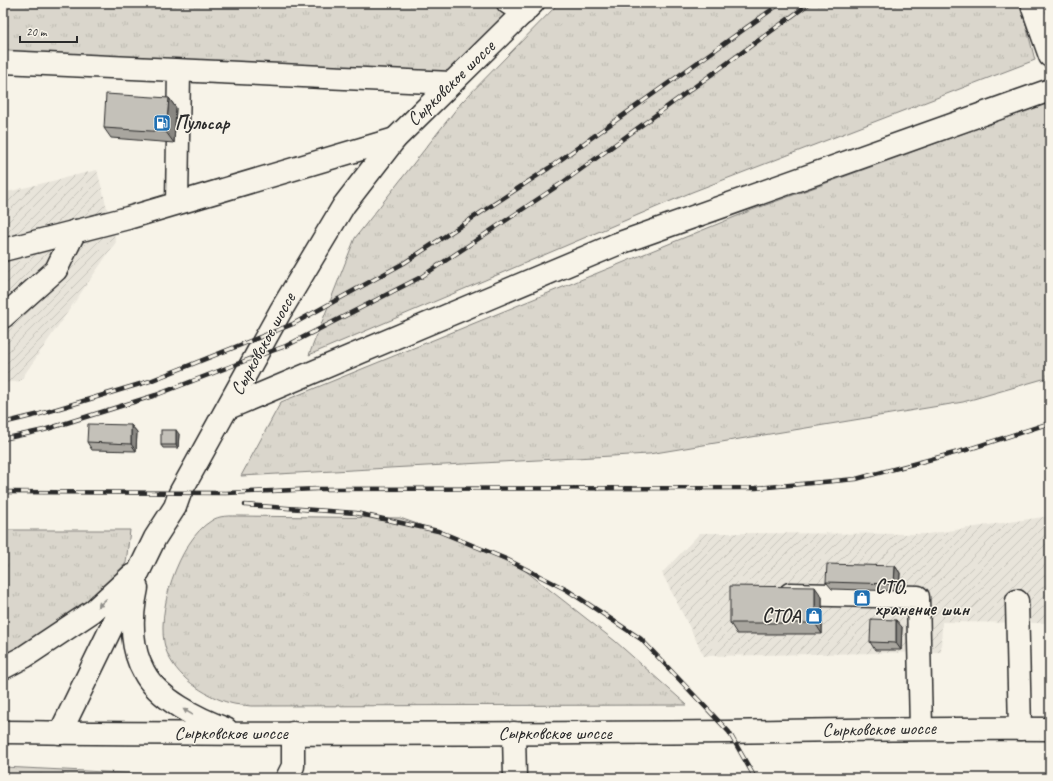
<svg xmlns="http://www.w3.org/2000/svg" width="1053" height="781" viewBox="0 0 1053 781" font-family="Caveat,sans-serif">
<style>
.industrial{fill:url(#industrial-furrows)}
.grass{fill:url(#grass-tufts);stroke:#82807c}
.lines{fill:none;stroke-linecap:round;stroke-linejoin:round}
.minor-casing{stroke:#2b2b2b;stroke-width:25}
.major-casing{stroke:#2b2b2b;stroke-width:25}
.minor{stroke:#f7f3e8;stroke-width:22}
.major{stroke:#f7f3e8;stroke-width:22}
.rail-casing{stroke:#2b2b2b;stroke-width:4.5}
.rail{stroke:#f7f3e8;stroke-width:3;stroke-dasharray:9;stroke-linecap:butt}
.wall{fill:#a9a69f;stroke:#2b2b2b}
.shaded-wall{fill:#898782;stroke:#2b2b2b}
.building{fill:#c4c1b9;stroke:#2b2b2b}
.oneway{fill:#918f8a}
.labels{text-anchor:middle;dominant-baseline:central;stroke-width:3;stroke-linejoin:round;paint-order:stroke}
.street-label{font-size:19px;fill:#2b2b2b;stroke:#f7f3e8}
.poi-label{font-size:19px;font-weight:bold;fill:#2b2b2b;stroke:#f7f3e8;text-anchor:start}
</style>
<defs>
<pattern id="industrial-furrows" width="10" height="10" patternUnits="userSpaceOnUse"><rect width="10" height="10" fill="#e8e4da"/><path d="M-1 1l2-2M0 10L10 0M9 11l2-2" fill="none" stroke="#c7c4bb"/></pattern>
<pattern id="grass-tufts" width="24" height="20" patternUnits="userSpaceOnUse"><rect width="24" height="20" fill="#dad6cc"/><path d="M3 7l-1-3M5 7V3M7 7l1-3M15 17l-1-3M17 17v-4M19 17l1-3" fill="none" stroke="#bbb8af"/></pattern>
</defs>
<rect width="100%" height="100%" fill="#f7f3e8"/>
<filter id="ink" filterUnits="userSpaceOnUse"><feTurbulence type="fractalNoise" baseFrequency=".025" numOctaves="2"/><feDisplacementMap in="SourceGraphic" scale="8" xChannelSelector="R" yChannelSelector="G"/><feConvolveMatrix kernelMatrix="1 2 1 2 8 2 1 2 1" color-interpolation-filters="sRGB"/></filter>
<g filter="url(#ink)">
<g class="industrial">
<polygon points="97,170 116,242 20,381 3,383 3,193"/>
<polygon points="1050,516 1050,623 942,622 941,652 704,656 662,573 700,533 928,534"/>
</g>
<g class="grass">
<polygon points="3,3 504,3 524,13 451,83 3,62 3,20 8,7 3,5"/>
<polygon points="559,3 1024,3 1021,6 1035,60 692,192 309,355 355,238 461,103"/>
<polygon points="1050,102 1050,377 963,402 649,454 241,476 281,402 752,210"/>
<path d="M240,516L400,518L466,541L518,565L615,641L687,705L251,706C244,705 236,705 230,703C204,696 175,676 166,650C154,615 179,540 211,521C219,515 230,516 240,516Z"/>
<polygon points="3,530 130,530 126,563 106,587 79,608 3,657"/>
<polygon points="3,767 226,778 3,778"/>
</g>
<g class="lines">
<defs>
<g id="minor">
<polyline points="508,3 524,13"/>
<polyline points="1039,3 1033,8 1050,56"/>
<polyline points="3,62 451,83"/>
<polyline points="177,203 179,71"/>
<polyline points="3,250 128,218 395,139"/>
<polyline points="3,317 56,270 75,231"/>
<polyline points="228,408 617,244 1050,90"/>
<polyline points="790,594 918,597 921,728"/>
<polyline points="1017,601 1020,729"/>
<polyline points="514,733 515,778"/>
<polyline points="287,778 293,766 293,733"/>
</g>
<g id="major">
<path d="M137,588C131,616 130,647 144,672C158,699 198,719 226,729"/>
<polyline points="3,668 24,657 93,611 131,576"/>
<path d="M3,732C245,735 487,734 729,732C836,730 943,728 1050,729"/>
<polyline points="60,733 155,538 175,507 180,493 280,312 344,205 395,139 533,3"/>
</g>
</defs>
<use href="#minor" class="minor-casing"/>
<use href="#major" class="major-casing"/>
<use href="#minor" class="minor"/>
<use href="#major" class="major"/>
<defs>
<g id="rail">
<polyline points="3,423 40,414 150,381 293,324 404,263 549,168 781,3"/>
<polyline points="3,439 44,430 156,395 255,357 286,346 421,277 562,183 810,3"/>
<polyline points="3,492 226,493 317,489 756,488 856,479 966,450 1050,423"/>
<polyline points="245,505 356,513 438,531 506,559 567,590 641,639 729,732 755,778"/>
</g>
</defs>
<use href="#rail" class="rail-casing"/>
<use href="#rail" class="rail"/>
</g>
<g class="wall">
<polygon points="169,98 176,108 174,143 111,138 104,128"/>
<polygon points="131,425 137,432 136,451 92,450 87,442"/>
<polygon points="179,434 178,448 163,448 161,445"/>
<polygon points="895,566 900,573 899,591 832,589 826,582"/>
<polygon points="822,597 822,634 737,634 730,623"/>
<polygon points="902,627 901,650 875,650 870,642"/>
</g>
<g class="shaded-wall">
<polygon points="169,98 176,108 174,143 166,132"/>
<polygon points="131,425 137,432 136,451 131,444"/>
<polygon points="176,430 179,434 178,448 176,445"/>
<polygon points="895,566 900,573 899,591 894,584"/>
<polygon points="815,587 822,597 822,634 815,623"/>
<polygon points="896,620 902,627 901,650 896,643"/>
</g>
<g class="building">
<polygon points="106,94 169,98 166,132 104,128"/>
<polygon points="88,424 131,425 131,444 87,442"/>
<rect x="161" y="430" width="15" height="15"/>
<polygon points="827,564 895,566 894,584 826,582"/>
<polygon points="730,586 815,587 815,623 730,623"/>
<polygon points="871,619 896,620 896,643 870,642"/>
</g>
<defs><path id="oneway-solid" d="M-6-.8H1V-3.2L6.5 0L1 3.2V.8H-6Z"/></defs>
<g class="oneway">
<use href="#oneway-solid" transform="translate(102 603) rotate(137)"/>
<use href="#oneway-solid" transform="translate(188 712) rotate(-149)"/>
</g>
</g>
<defs>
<symbol id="fuel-square" viewBox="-11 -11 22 22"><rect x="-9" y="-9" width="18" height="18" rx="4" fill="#1f6fb2" stroke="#f7f3e8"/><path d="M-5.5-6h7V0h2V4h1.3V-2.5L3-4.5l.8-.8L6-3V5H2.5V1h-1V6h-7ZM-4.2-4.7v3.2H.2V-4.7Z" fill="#fff"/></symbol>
<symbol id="shop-square" viewBox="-11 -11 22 22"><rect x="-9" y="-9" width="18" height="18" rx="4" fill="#1f6fb2" stroke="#f7f3e8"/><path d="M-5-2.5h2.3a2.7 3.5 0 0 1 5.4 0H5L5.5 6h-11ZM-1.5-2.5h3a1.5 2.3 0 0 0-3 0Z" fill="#fff"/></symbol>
</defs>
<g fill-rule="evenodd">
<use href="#fuel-square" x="152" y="113" width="20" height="20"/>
<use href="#shop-square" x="852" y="588" width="20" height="20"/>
<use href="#shop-square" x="804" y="606" width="20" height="20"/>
</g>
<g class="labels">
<g class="street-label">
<text transform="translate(451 83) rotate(-44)">Сырковское шоссе</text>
<text transform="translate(263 344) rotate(-61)">Сырковское шоссе</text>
<text transform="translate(879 729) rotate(-1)">Сырковское шоссе</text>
<text x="231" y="733">Сырковское шоссе</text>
<text x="555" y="733">Сырковское шоссе</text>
</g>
<g class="poi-label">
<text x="175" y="123">Пульсар</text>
<text x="875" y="587">СТО,<tspan x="875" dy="22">хранение шин</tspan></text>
<text x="801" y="616" text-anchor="end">СТОА</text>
</g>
</g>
<rect width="1053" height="781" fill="none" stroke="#f7f3e8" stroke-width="16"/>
<rect x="8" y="8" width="1037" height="765" fill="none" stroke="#2b2b2b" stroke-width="1.5" filter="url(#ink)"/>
<path d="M20 36v6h57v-6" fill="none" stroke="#2b2b2b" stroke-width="2"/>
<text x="26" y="36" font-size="12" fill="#2b2b2b" stroke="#f7f3e8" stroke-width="3" paint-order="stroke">20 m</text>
</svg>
